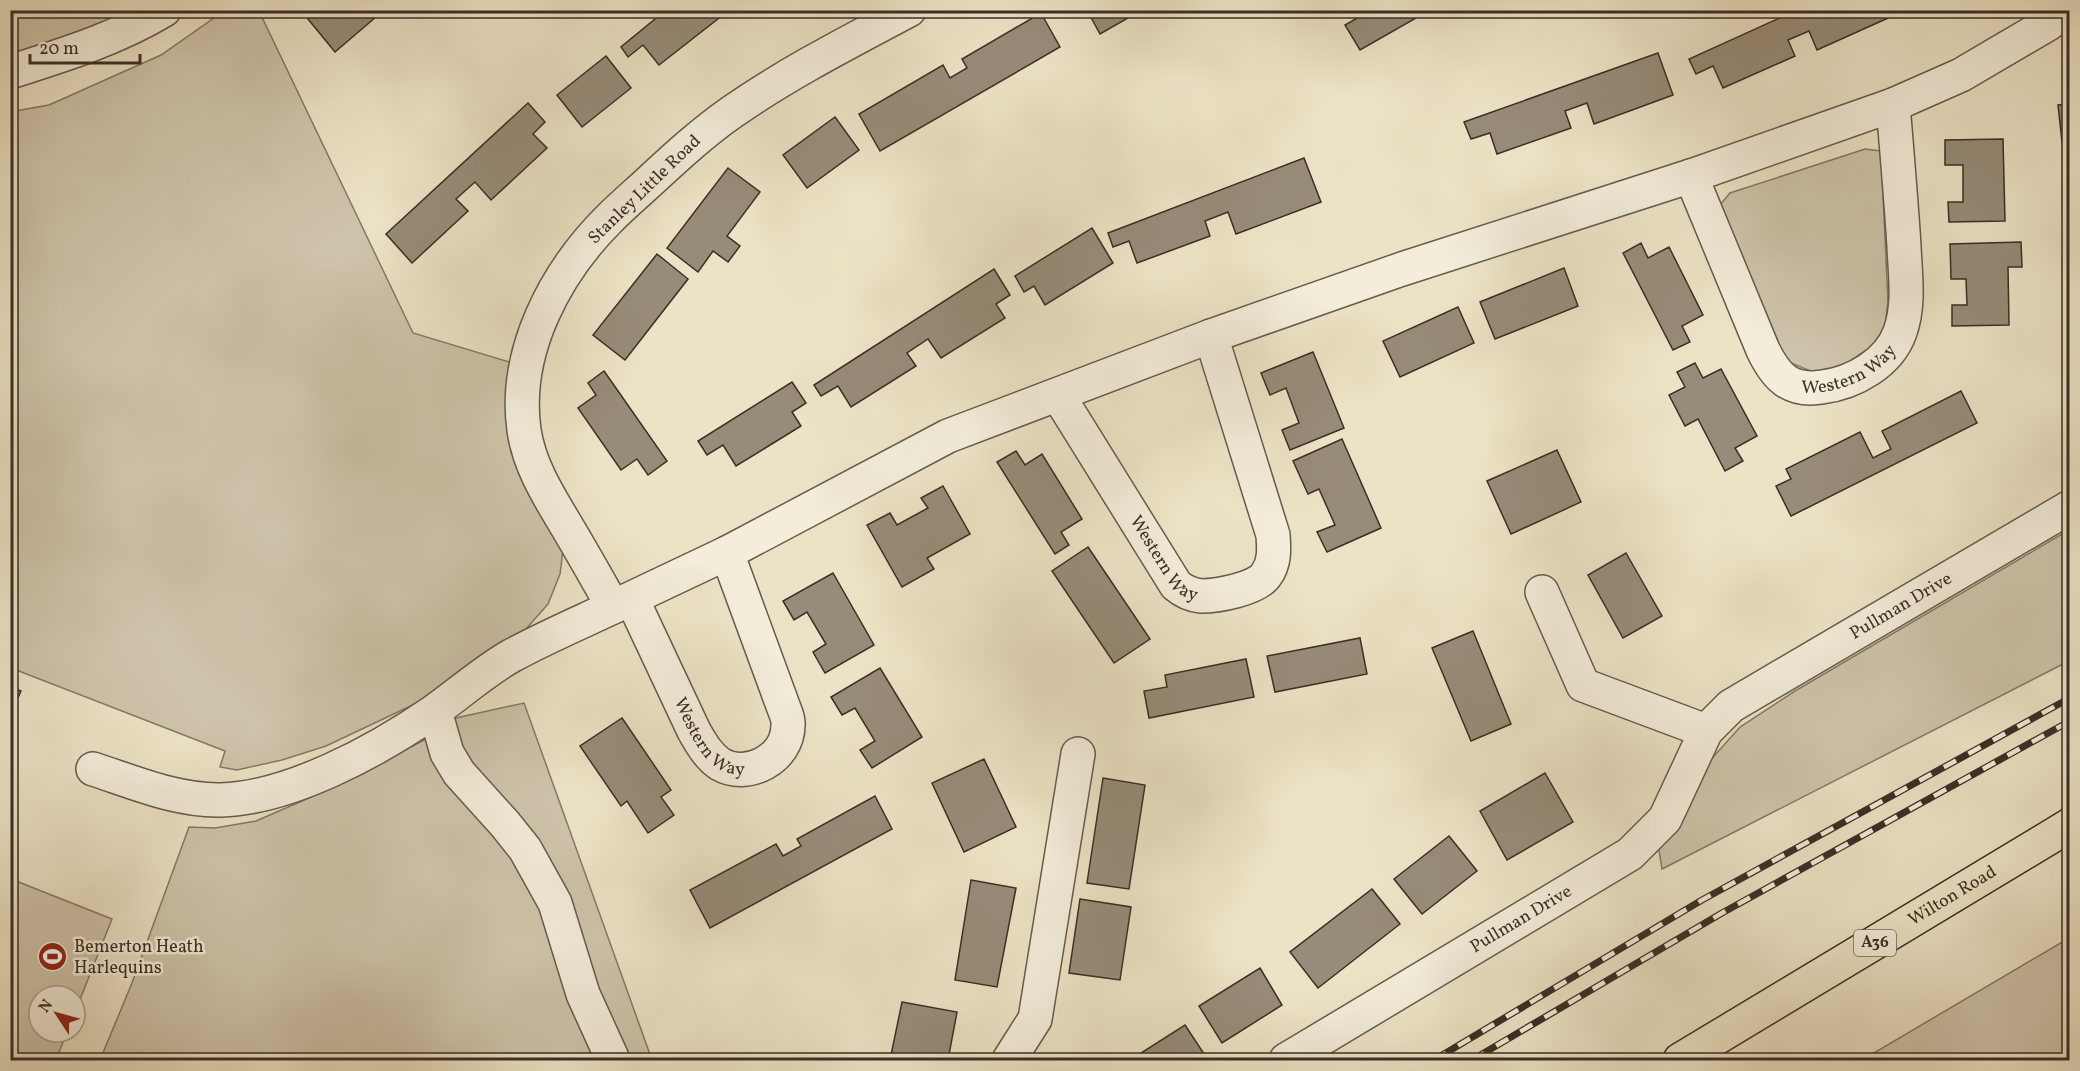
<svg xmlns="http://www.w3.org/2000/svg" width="2080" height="1071" viewBox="0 0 2080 1071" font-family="Vollkorn,serif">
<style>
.green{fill:#cec4ab;stroke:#847968;stroke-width:1.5}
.building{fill:#978c79;stroke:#3a2e26;stroke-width:1.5}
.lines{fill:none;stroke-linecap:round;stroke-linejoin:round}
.minor-casing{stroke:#665b4e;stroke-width:36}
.highway-casing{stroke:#3a2e26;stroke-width:36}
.minor{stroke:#f3edda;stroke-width:33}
.highway{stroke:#ece3c6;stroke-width:33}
.rail-casing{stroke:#3a2e26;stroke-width:7}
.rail{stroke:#f3edda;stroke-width:4.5;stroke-dasharray:14;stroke-linecap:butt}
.labels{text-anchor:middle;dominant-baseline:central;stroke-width:5;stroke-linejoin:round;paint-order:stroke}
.shield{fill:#f3edda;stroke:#72675c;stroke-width:1.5}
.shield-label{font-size:16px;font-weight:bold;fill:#3a2e26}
.street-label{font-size:18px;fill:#3a2e26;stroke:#f3edda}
.poi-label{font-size:18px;fill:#3a2e26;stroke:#f3edda;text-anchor:start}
</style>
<rect width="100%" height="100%" fill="#ece3c6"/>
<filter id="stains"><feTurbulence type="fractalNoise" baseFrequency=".00333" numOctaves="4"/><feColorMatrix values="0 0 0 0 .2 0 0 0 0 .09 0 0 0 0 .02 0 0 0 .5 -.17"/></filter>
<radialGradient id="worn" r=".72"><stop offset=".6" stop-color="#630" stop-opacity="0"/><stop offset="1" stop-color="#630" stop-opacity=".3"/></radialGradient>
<g class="green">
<polygon points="11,11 132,11 11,57"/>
<polygon points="224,11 259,11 413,333 516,364 563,550 560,574 548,604 526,629 436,694 326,746 282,760 237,770 220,767 225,751 11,668 10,112 49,105 161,55"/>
<polygon points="1865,149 1881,151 1888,302 1884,333 1869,348 1841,367 1813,372 1786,361 1720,205 1730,193"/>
<polygon points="2069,530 2069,661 1662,869 1658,844 1698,774 1740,727 1795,691"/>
<polygon points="524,703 652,1060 100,1060 132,983 189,827 215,828 256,821 325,791 424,740 447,720"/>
<polygon points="11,879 112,919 75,1012 75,996 39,996 39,1032 67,1032 56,1060 11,1060"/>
<polygon points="2069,938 2069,1060 1862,1060"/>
</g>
<g class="building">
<polygon points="319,10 384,10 335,52 308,19"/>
<polygon points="666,10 714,10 719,18 659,65 643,45 628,57 621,47"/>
<polygon points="1087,10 1142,10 1100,34"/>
<polygon points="1371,10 1430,10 1360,50 1345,25"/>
<polygon points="1797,10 1885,10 1888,18 1817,50 1809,31 1788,40 1795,56 1723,88 1713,66 1696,74 1689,59"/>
<polygon points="1041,13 1060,47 880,151 859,114 943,65 950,78 967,68 962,59"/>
<polygon points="1658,53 1673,95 1594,124 1587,103 1565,111 1571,128 1497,154 1490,133 1471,139 1464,122"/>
<polygon points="606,56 631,88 582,127 557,95"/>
<polygon points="528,103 545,122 533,134 547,148 491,200 475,182 456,199 468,211 412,263 386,234"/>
<polygon points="2070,104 2070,141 2062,142 2058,105"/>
<polygon points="835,117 859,150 807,188 783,155"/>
<polygon points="2003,139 2005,221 1949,222 1948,202 1963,202 1963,165 1945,165 1945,140"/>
<polygon points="1304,158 1321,202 1236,234 1228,212 1205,221 1210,236 1137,263 1129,241 1113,247 1108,233"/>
<polygon points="728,168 760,192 727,236 740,246 728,262 713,251 698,272 667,248"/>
<polygon points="1092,228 1113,263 1045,305 1034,286 1024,292 1015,276"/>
<polygon points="2021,242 2022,267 2008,267 2009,325 1952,326 1952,305 1967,305 1966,279 1951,279 1950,244"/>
<polygon points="1641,243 1648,258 1669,247 1703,315 1682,326 1690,342 1673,350 1623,253"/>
<polygon points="657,254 688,279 625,360 593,335"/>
<polygon points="1564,268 1578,306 1495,339 1480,302"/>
<polygon points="994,269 1010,295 996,304 1005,318 941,358 928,339 907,353 916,366 851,407 838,386 821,396 814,385"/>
<polygon points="1458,307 1474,343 1400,377 1383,341"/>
<polygon points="1313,352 1344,428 1290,450 1282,430 1299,423 1286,388 1270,395 1261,373"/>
<polygon points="1695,363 1703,378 1721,369 1757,436 1735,448 1743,461 1725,471 1698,419 1685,426 1669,395 1685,387 1677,372"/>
<polygon points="604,371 667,461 648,475 637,459 621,470 578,408 596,395 588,383"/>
<polygon points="792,382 806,403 792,412 801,426 736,466 723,445 707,455 698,441"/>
<polygon points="1961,391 1977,423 1791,516 1776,486 1791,479 1786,469 1860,432 1873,458 1891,449 1882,431"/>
<polygon points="1342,439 1381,528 1327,552 1317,532 1335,525 1319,489 1308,494 1293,461"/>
<polygon points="1557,450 1581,502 1511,534 1487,481"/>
<polygon points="1016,451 1025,465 1042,454 1082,519 1061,532 1069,545 1055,554 997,462"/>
<polygon points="943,486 970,534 927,558 934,569 902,587 867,525 890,513 897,525 928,508 921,498"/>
<polygon points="1088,547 1150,639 1114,663 1052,571"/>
<polygon points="1626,553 1662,616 1623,638 1588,575"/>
<polygon points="833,573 874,645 825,673 813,652 826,644 807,612 794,620 783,601"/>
<polygon points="1473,631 1511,724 1471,741 1432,648"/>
<polygon points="1360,638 1367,674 1275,692 1267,656"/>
<polygon points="1246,659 1254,697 1149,718 1144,691 1167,687 1165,675"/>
<polygon points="880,668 922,737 872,768 860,750 875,741 855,708 842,715 831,697"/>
<polygon points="10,687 21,691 10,716"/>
<polygon points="622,718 671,790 661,797 674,815 648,833 627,801 621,806 580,746"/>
<polygon points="984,759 1016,827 964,852 932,783"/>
<polygon points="1545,773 1573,822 1507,860 1480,811"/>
<polygon points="1103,778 1145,785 1129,889 1087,883"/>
<polygon points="875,796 892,829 710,928 690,890 776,844 783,856 801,846 797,839"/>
<polygon points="1449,836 1477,871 1422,914 1394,879"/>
<polygon points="971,880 1016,888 997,987 955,980"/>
<polygon points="1372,889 1400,924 1318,988 1290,952"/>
<polygon points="1080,899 1131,907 1120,980 1069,973"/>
<polygon points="1260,968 1282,1005 1222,1043 1199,1006"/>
<polygon points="902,1002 957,1012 948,1060 890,1060"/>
<polygon points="1185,1025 1208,1060 1130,1060"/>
</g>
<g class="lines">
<defs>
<g id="minor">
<path d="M909,10C849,42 788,73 732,112C702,133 676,157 649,182C636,194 622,206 609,219C555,273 513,352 524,430C529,465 548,495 566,525C582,552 598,580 613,607L727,553L948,436L1211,336L1402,269L1691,176L1893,105L1961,75L2048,24L2066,10"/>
<path d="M10,72C63,55 116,39 164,10"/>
<path id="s1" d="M1691,176L1763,350C1776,377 1790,392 1822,387C1854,383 1889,363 1900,332C1910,304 1905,274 1904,246C1901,199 1897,152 1893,105"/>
<path id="s2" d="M1058,395L1176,585C1183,591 1191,595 1201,596C1217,596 1257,589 1266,575C1275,563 1274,549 1273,535L1211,336"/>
<polyline points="1542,592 1583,685 1706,731"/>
<path id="s3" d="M632,599L694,731C701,743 708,756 720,764C747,780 788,759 788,725C789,719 784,709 782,703L727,553"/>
<polyline points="435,711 447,753 459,773 505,824 525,849 555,903 583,994 613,1060"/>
<path d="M93,769C133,782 177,801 221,800C290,798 376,751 433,712C459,694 483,672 511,656C544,638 579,623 613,607"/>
<polyline points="1009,1060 1035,1019 1078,754"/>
<path id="s4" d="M1286,1060L1630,854L1665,819L1706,731L1731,706L2070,507"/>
</g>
<g id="highway">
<path id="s5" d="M1680,1060L2070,825"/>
</g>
</defs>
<use href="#minor" class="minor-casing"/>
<use href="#highway" class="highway-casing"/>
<use href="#minor" class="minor"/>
<use href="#highway" class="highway"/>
<defs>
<g id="rail">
<polyline points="1434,1060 1702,900 2070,698"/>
<polyline points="1472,1060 1722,913 2070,721"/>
</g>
</defs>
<use href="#rail" class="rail-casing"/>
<use href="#rail" class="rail"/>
</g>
<defs>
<symbol id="stadium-disc" viewBox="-11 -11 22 22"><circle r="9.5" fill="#8f2418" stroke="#f3edda"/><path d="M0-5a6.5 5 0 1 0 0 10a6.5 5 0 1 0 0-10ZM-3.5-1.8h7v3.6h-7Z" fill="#fff"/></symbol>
</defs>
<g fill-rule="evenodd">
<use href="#stadium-disc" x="36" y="940" width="33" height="33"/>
</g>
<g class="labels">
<rect class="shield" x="1854" y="930" width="42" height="26" rx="4.5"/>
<g class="shield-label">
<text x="1875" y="943">A36</text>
</g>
<g class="street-label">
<text transform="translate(645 190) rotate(-44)">Stanley Little Road</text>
<text stroke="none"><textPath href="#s1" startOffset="296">Western Way</textPath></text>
<text stroke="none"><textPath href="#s2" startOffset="196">Western Way</textPath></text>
<text stroke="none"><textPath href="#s4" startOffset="780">Pullman Drive</textPath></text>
<text stroke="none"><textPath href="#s3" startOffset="162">Western Way</textPath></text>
<text stroke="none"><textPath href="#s5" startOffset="318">Wilton Road</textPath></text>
<text stroke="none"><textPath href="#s4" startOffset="274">Pullman Drive</textPath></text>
</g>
<g class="poi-label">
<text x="74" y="947">Bemerton Heath<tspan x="74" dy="21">Harlequins</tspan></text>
</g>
</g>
<rect width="2080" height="1071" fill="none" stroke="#ece3c6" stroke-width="36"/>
<rect x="12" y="12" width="2056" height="1047" fill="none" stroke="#3a2e26" stroke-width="3"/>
<rect x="18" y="18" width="2044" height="1035" fill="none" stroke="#3a2e26" stroke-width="1.5"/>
<g transform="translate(57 1014) rotate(306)"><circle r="28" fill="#f3edda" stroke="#a9a192" stroke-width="1.5"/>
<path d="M0-4.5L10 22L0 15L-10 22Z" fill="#8f2418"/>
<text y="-9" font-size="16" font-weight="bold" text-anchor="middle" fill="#3a2e26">N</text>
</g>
<path d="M30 54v9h110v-9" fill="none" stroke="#3a2e26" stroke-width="3"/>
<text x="39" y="54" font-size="18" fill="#3a2e26" stroke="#f3edda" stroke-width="4.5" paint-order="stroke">20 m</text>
<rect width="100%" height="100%" filter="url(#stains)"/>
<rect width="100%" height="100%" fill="url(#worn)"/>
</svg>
